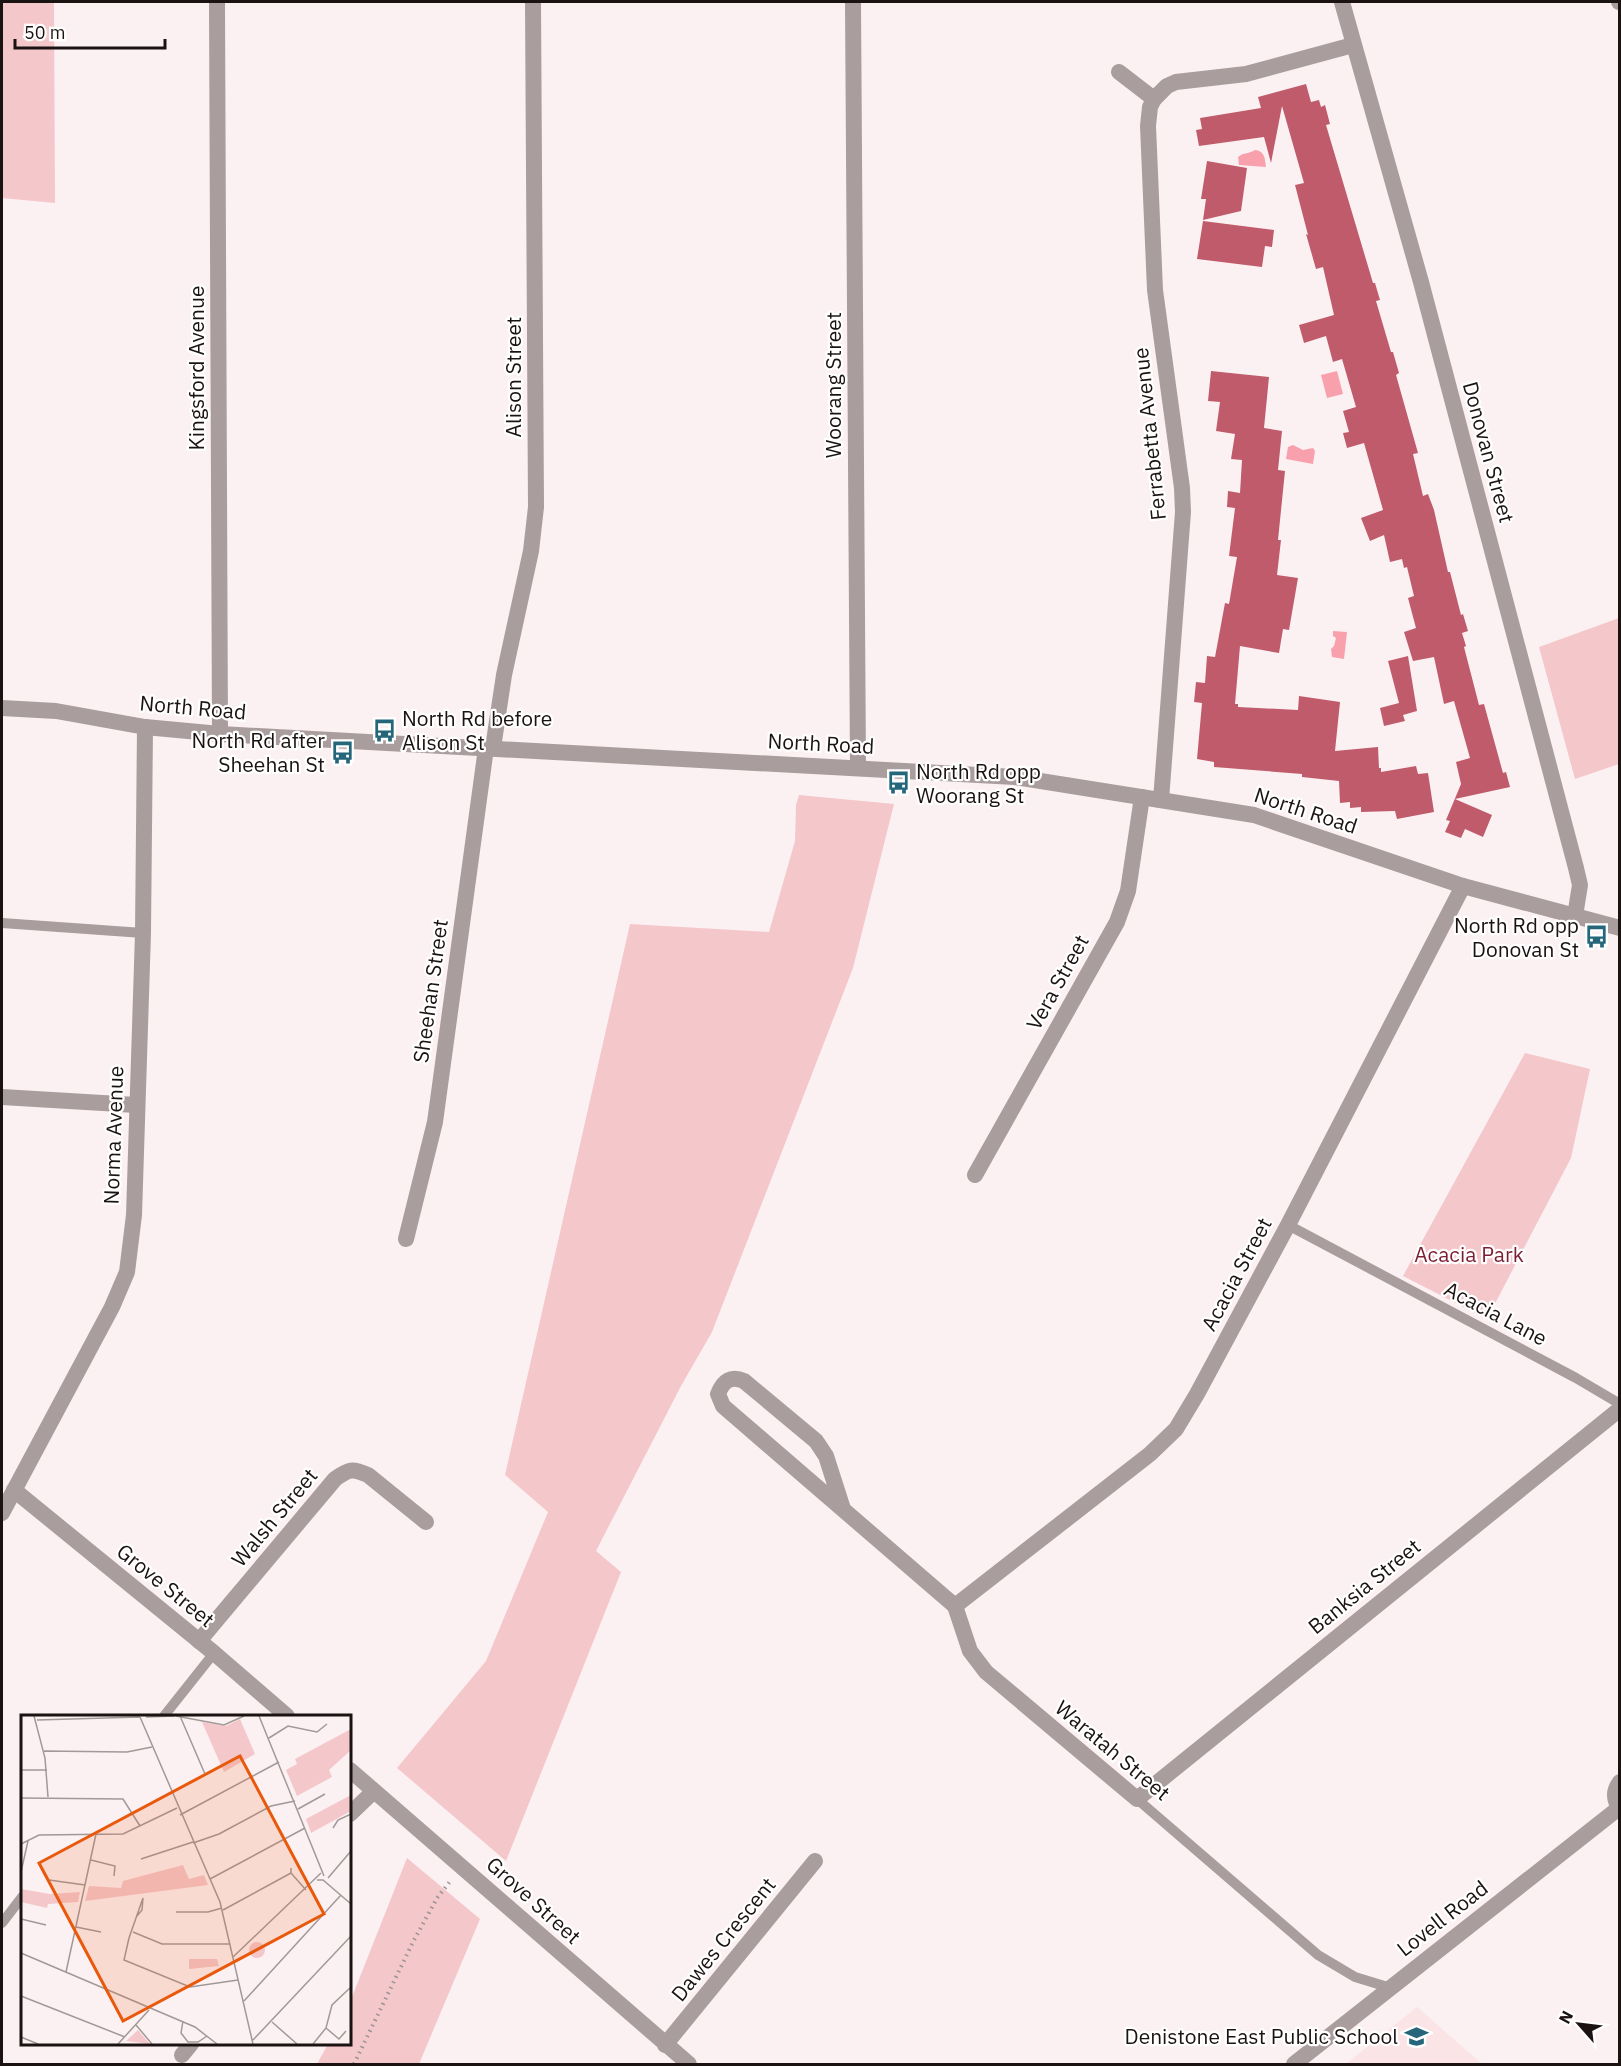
<svg xmlns="http://www.w3.org/2000/svg" width="1621" height="2066" viewBox="0 0 1621 2066" font-family="'IBM Plex Sans',sans-serif">
<style>
.built{fill:#fae4e6}
.green{fill:#f4c7cb}
.water{fill:#f8a1ac}
.building{fill:#c05b6b}
.lines{fill:none;stroke-linecap:round;stroke-linejoin:round}
.path{stroke:#9c9292;stroke-width:4;stroke-dasharray:1.5 4.5;stroke-linecap:butt}
.service{stroke:#a99d9e;stroke-width:10}
.minor{stroke:#a99d9e;stroke-width:16}
.tertiary{stroke:#a99d9e;stroke-width:16}
.labels{text-anchor:middle;dominant-baseline:central;stroke-width:4.5;stroke-linejoin:round;paint-order:stroke}
.street-label{font-size:21px;fill:#1b1212;stroke:#fff}
.poi-label{font-size:21px;fill:#1b1212;stroke:#fff;text-anchor:end}
.park-label{font-size:21px;fill:#7b1e33;stroke:#fff}
.inset-road{fill:none;stroke:#a29898;stroke-width:1.5}
.view{fill:#e8590c;fill-opacity:0.15;stroke:#e8590c;stroke-width:3}
.inset-edge{fill:none;stroke:#1b1212;stroke-width:3}
</style>
<rect width="100%" height="100%" fill="#fcf1f2"/>
<polygon class="built" points="1417,2007 1482,2064 1346,2064"/>
<g class="green">
<polygon points="2,2 54,2 55,203 2,198"/>
<polygon points="1619,618 1619,764 1575,779 1539,647"/>
<polygon points="799,795 894,804 853,968 712,1332 681,1386 596,1551 621,1572 506,1861 397,1768 486,1661 548,1512 505,1475 630,924 769,932 795,841 796,805"/>
<polygon points="1525,1053 1590,1069 1571,1158 1487,1319 1403,1276"/>
<polygon points="407,1858 480,1919 419,2064 317,2064 328,2044 350,2044 350,2002"/>
</g>
<g class="water">
<path d="M1255,150C1265,151 1265,159 1266,167L1239,165L1238,157C1244,152 1249,154 1255,150Z"/>
<polygon points="1337,371 1343,394 1327,398 1321,375"/>
<polygon points="1293,445 1303,450 1313,448 1315,451 1313,464 1286,459 1288,447"/>
<polygon points="1333,631 1347,632 1344,659 1332,657 1331,649 1334,646 1336,638 1333,636"/>
</g>
<g class="building">
<polygon points="1306,84 1311,102 1319,100 1321,107 1325,105 1330,124 1326,125 1373,283 1375,283 1380,300 1376,301 1391,352 1393,352 1399,373 1396,375 1418,453 1413,454 1423,496 1428,494 1434,510 1448,572 1450,572 1461,615 1463,614 1468,631 1462,633 1466,646 1464,647 1479,705 1484,704 1503,773 1506,772 1510,787 1455,799 1492,815 1483,837 1465,829 1461,838 1445,832 1450,821 1446,820 1461,784 1456,762 1470,758 1454,701 1444,704 1434,657 1413,661 1404,632 1416,628 1408,598 1414,596 1407,567 1404,568 1402,559 1390,562 1384,535 1370,541 1361,518 1383,510 1364,443 1347,448 1343,433 1349,432 1343,411 1356,407 1342,359 1333,362 1326,336 1304,343 1299,325 1334,315 1323,267 1316,269 1306,234 1308,235 1295,185 1304,183 1282,106 1271,163 1264,137 1199,146 1196,130 1202,129 1200,118 1261,108 1258,97"/>
<polygon points="1207,161 1247,168 1241,211 1203,220 1206,199 1201,199"/>
<polygon points="1203,221 1274,230 1272,247 1265,246 1262,267 1197,259"/>
<polygon points="1211,371 1269,377 1264,428 1282,431 1278,470 1285,471 1278,540 1281,540 1277,575 1298,578 1289,630 1283,629 1279,653 1240,646 1235,704 1238,704 1238,707 1298,710 1299,696 1340,702 1335,751 1378,747 1379,768 1381,768 1381,772 1416,766 1418,774 1428,773 1434,812 1397,819 1395,811 1361,812 1361,807 1350,808 1350,802 1340,803 1339,781 1302,777 1302,774 1214,767 1214,762 1197,759 1202,703 1194,702 1196,682 1205,683 1207,656 1215,657 1225,603 1229,604 1237,557 1229,556 1235,508 1227,507 1228,491 1240,493 1242,460 1231,459 1235,434 1216,431 1220,402 1208,401"/>
<polygon points="1408,656 1417,711 1403,715 1405,721 1384,726 1380,708 1399,703 1388,661"/>
</g>
<g class="lines">
<polyline class="path" points="354,2064 413,1942 437,1898 452,1879"/>
<g class="service">
<polyline points="2,923 143,933"/>
<polyline points="1288,1225 1576,1378 1620,1404"/>
<polyline points="164,1716 214,1653"/>
<polyline points="1137,1799 1318,1955 1355,1977 1391,1988"/>
<polyline points="2,1923 22,1897"/>
</g>
<g class="minor">
<polyline points="217,2 220,734"/>
<polyline points="853,2 858,768"/>
<polyline points="1342,2 1421,282 1576,868 1580,885 1575,916"/>
<polyline points="1619,2 1620,2"/>
<polyline points="1119,72 1154,99 1167,86 1176,82 1246,74 1353,45"/>
<polyline points="1154,99 1150,107 1148,126 1155,290 1182,488 1183,512 1161,800"/>
<polyline points="493,748 504,675 531,551 536,507 533,2"/>
<polyline points="2,1097 136,1105"/>
<polyline points="975,1175 1117,922 1128,891 1142,797"/>
<polyline points="406,1239 435,1122 486,748"/>
<polyline points="14,1490 214,1653 287,1716"/>
<path d="M843,1509L826,1456L816,1441L744,1381C731,1375 723,1381 718,1394L723,1406L955,1606L970,1651L986,1672L1137,1799L1620,1409"/>
<polyline points="2,1513 112,1307 127,1272 134,1215 143,933 145,727"/>
<polyline points="955,1606 1150,1454 1176,1429 1197,1394 1288,1225 1463,886"/>
<path d="M199,1641L335,1479C349,1469 352,1468 368,1475L426,1522"/>
<polyline points="350,1770 689,2064"/>
<polyline points="350,1814 374,1791"/>
<polyline points="665,2045 815,1861"/>
<polyline points="182,2055 191,2044"/>
</g>
<g class="tertiary">
<polyline points="2,708 56,711 145,727 220,734 1015,777 1254,815 1463,886 1620,928"/>
<path d="M1620,1782C1613,1791 1614,1800 1620,1809"/>
<polyline points="1294,2064 1619,1808"/>
</g>
</g>
<defs>
<symbol id="bus-bare" viewBox="-9 -9 18 18"><path d="M-5-6H5V4H4V6H2V4H-2V6H-4V4H-5ZM-3.5-4V0h7V-4ZM-3.5 1.2v1.5H-2V1.2ZM2 1.2v1.5H3.5V1.2Z" fill="#25667a" stroke="#fff" stroke-width="2.5" paint-order="stroke"/></symbol>
<symbol id="school-bare" viewBox="-9 -9 18 18"><path d="M0-5L7-2L0 1L-7-2ZM-4 1L0 2.5L4 1V4Q0 6-4 4Z" fill="#25667a" stroke="#fff" stroke-width="2.5" paint-order="stroke"/></symbol>
</defs>
<g fill-rule="evenodd">
<use href="#bus-bare" x="368" y="714" width="33" height="33"/>
<use href="#bus-bare" x="326" y="736" width="33" height="33"/>
<use href="#bus-bare" x="882" y="766" width="33" height="33"/>
<use href="#bus-bare" x="1580" y="920" width="33" height="33"/>
<use href="#school-bare" x="1400" y="2020" width="33" height="33"/>
</g>
<g class="labels">
<g class="street-label">
<text transform="translate(196 368) rotate(-90)">Kingsford Avenue</text>
<text transform="translate(513 377) rotate(-90)">Alison Street</text>
<text transform="translate(833 385) rotate(-90)">Woorang Street</text>
<text transform="translate(1149 434) rotate(-96)">Ferrabetta Avenue</text>
<text transform="translate(1489 452) rotate(75)">Donovan Street</text>
<text transform="translate(193 707) rotate(5)">North Road</text>
<text transform="translate(821 743) rotate(3)">North Road</text>
<text transform="translate(1306 810) rotate(18)">North Road</text>
<text transform="translate(1057 982) rotate(-61)">Vera Street</text>
<text transform="translate(430 991) rotate(-82)">Sheehan Street</text>
<text transform="translate(113 1135) rotate(-88)">Norma Avenue</text>
<text transform="translate(1236 1274) rotate(-62)">Acacia Street</text>
<text transform="translate(1496 1313) rotate(28)">Acacia Lane</text>
<text transform="translate(274 1517) rotate(-50)">Walsh Street</text>
<text transform="translate(166 1585) rotate(39)">Grove Street</text>
<text transform="translate(1364 1586) rotate(-39)">Banksia Street</text>
<text transform="translate(1113 1750) rotate(40)">Waratah Street</text>
<text transform="translate(534 1900) rotate(42)">Grove Street</text>
<text transform="translate(1442 1918) rotate(-38)">Lovell Road</text>
<text transform="translate(723 1939) rotate(-51)">Dawes Crescent</text>
</g>
<g class="poi-label">
<text x="402" y="718" text-anchor="start">North Rd before<tspan x="402" dy="24">Alison St</tspan></text>
<text x="325" y="740">North Rd after<tspan x="325" dy="24">Sheehan St</tspan></text>
<text x="916" y="771" text-anchor="start">North Rd opp<tspan x="916" dy="24">Woorang St</tspan></text>
<text x="1579" y="925">North Rd opp<tspan x="1579" dy="24">Donovan St</tspan></text>
<text x="1398" y="2036">Denistone East Public School</text>
</g>
<g class="park-label">
<text x="1469" y="1254">Acacia Park</text>
</g>
</g>
<g transform="translate(21 1715)">
<rect width="330" height="330" fill="#fcf1f2"/>
<path d="M219,4L234,39L203,57L181,7L205,11ZM330,14V35L308,55L311,62L276,81L265,55L276,49L274,44ZM330,80V96L290,118L285,104ZM162,150L168,164L183,160L187,170L64,186L68,171L100,173L102,166ZM0,174L29,179L59,177L57,187L27,189L26,193L0,187ZM228 235a8 8 0 1 1 16 0a8 8 0 1 1-16 0ZM168,244H196L198,251L168,254ZM117,315L129,329L105,326Z" fill="#f4c7cb"/>
<path class="inset-road" d="M13,1L24,43L27,82M155,1L203,10L223,1M159,1L184,59M238,1L303,161M119,2L199,187L232,329M125,2L154,1M16,5L119,2M248,23L267,11L296,17L306,9M23,36L106,37L131,32M0,55H26M0,83L102,84L119,111M277,94L304,79M159,100L258,47M312,113L317,105L330,99M172,128L198,119L250,91L274,86M0,129L18,120L102,119L156,93M120,144L172,127M70,145L94,151L93,161M270,153V158L285,175M0,157L7,126M307,163L330,136M189,164L284,113M28,165L64,170M296,165H302L330,189M202,195L270,158M155,197H187L201,193M116,201L121,195L122,183L108,223L103,245L169,272L217,265M0,204L25,210M55,212L80,217M112,217L141,229H209M0,238L127,292M212,242L300,158M45,257L75,119M0,281L104,322M223,286L320,180M127,292L174,312L196,329M162,306L160,318L167,327H177L186,321M251,307L276,329M115,310L131,329M305,313L318,324L325,316M0,322L17,329M232,325L330,221M97,329L128,295M292,329L305,313L311,290L330,272"/>
<path class="view" d="M219,41L303,199L102,306L18,148Z"/>
<rect width="330" height="330" class="inset-edge"/>
</g>
<rect width="1621" height="2066" fill="none" stroke="#1b1212" stroke-width="6"/>
<g transform="translate(1579 2024) rotate(298)" stroke="#ffffff" stroke-width="4.5" paint-order="stroke">
<path d="M0-4.5L10 22L0 15L-10 22Z" fill="#1b1212"/>
<text y="-9" font-size="16" font-weight="bold" text-anchor="middle" fill="#1b1212">N</text>
</g>
<path d="M15 39v9h150v-9" fill="none" stroke="#1b1212" stroke-width="3"/>
<text x="24" y="39" font-size="18" fill="#1b1212" stroke="#ffffff" stroke-width="4.5" paint-order="stroke">50 m</text>
</svg>
